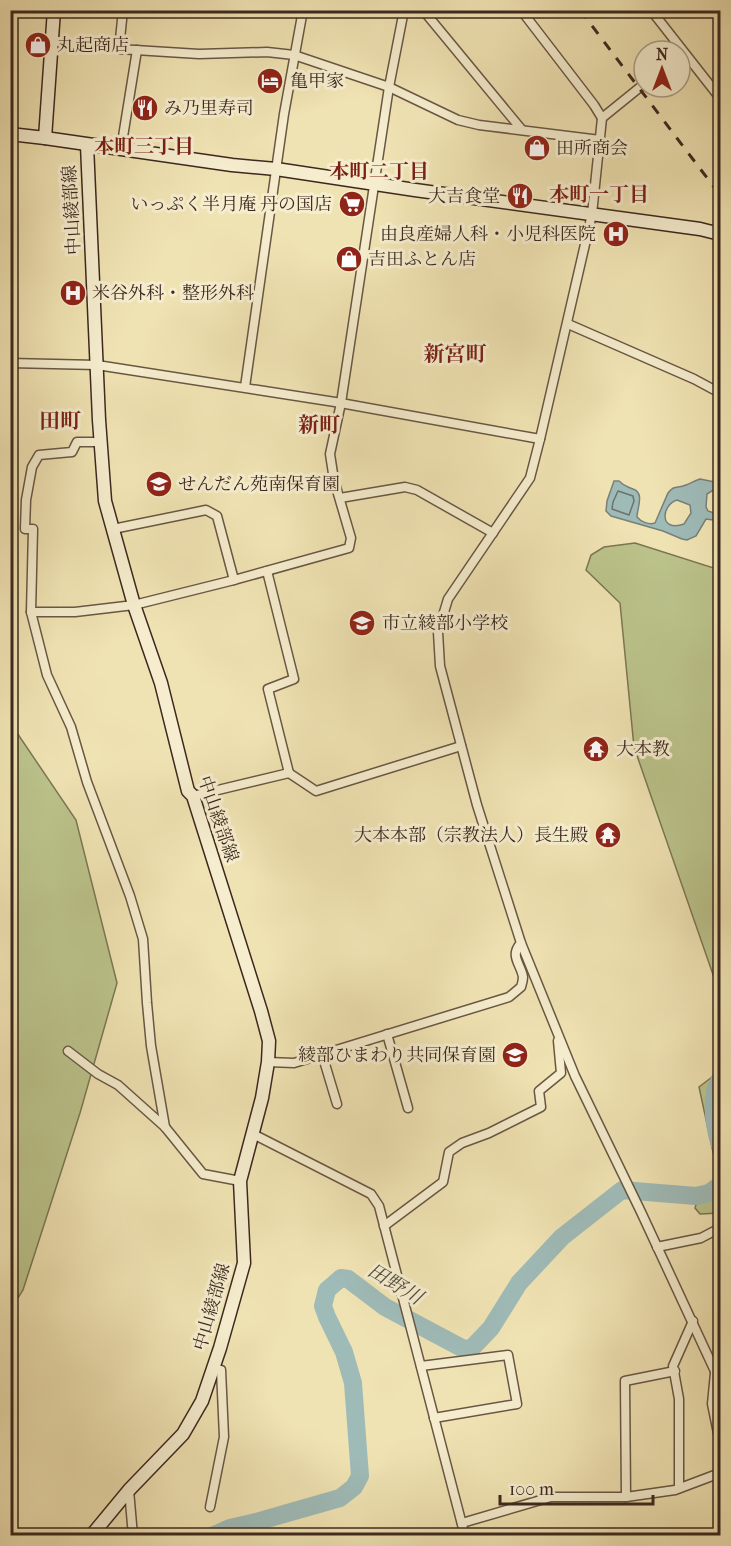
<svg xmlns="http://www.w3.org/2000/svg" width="731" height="1546" viewBox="0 0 731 1546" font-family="'IM FELL French Canon','Noto Serif JP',serif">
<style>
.green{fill:#bbc38b;stroke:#7c7655;stroke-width:1.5}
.water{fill:#9fbbb8;stroke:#77807b;stroke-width:1.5;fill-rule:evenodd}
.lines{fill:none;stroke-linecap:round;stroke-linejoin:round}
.shore{stroke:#6e726c;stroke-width:1.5}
.river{stroke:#9fbbb8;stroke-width:18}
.street-casing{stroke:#695744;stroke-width:11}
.secondary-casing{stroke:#3c281f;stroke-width:15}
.street{stroke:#f5edce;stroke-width:8}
.secondary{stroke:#f5edce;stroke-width:12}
.rail{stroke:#3c281f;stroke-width:3;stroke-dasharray:10 10;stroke-linecap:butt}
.labels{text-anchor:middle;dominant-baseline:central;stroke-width:6;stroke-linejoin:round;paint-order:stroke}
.poi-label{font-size:18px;fill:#3c281f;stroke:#f5edce;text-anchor:start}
.street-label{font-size:18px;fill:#3c281f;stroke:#f5edce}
.neighbourhood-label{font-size:20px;font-weight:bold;fill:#7a1f14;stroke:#f5edce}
.water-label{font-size:20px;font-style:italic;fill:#554d45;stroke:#f5edce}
.quarter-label{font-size:21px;font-weight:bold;fill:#7a1f14;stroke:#f5edce}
</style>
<rect width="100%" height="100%" fill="#f0e3b3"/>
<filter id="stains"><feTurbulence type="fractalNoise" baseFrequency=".00333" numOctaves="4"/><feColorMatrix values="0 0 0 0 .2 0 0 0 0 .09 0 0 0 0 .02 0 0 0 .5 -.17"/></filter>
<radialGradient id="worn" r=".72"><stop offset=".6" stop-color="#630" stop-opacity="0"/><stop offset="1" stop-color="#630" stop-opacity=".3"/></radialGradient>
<g class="green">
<polygon points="635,543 720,570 720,992 718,989 634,747 620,603 586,570 591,555 604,547"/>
<polygon points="11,724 76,820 117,983 80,1113 23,1290 11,1309"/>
<polygon points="720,1071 720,1213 700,1214 695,1208 697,1201 719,1194 718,1175 699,1087"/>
</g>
<path class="water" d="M700,479L720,483V489H715L707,494L706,507L708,511L720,515V521L706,519L696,536L687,540L682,539L663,531L611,516L606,511L607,501L614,481H619C625,487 626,486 633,489C645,493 637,508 637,517C641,522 649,525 655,523L668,493C675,484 677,489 686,485C691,483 694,481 700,479ZM677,500L690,505L691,513L684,524C659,533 661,505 677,500Z"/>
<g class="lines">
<polygon class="shore" points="618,491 633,496 634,501 629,515 612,509 613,502"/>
<g class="river">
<path d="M720,1079C709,1099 714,1125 720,1145"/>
<polyline points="212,1536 230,1528 256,1522 340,1498 354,1487 360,1476 353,1383 344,1352 327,1317 323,1306 327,1290 341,1278 348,1279 385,1307 460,1347 470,1350 491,1328 519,1283 562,1237 622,1190 696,1196 709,1193 720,1185"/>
</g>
<defs>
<g id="street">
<polyline points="123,10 119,49 199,54 267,52 294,55 389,87 458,120 479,125 600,140"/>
<polyline points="423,10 522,130"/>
<polyline points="521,10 594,105 602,118 592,214 540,439 530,478 448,599 438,632 440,666 477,805 521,943 575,1076 641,1212 720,1382"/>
<polyline points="651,10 720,98"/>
<polyline points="602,118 644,84"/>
<polyline points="121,149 137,50"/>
<polyline points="568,324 694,379 720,393"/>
<polyline points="10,363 97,365 335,402 540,439"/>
<polyline points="245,387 284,114 303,10"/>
<polyline points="101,442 77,442 72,452 39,455 32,467 26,500 25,529 33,529 31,612 47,675 71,727 87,782 130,896 143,939 147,1003 151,1046 165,1127"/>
<polyline points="340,498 405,487 417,490 493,533"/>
<polyline points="113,529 206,510 217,516 234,580"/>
<polyline points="267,571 294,679 268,689 289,773"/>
<polyline points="31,612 75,612 134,605 234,580 349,548 351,538 334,480 330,454 341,403 389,87 404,10"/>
<polyline points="193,796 289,773 316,791 461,746"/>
<polyline points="387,1034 408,1108"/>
<polyline points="68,1051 98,1074 118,1085 165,1127 203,1174 240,1181"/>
<polyline points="322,1054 337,1104"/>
<path d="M268,1062L294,1063L509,997L521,987C522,984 523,980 523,977C521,964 509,956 521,943"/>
<polyline points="253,1134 371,1194 379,1206 465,1536"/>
<polyline points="384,1226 443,1182 449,1152 462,1143 489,1133 541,1107 539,1091 561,1073 558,1041"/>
<polyline points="657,1247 701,1238 720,1228"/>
<polyline points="421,1366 508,1355 517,1404 434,1418"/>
<polyline points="715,1373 712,1404 720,1443"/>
<polyline points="679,1488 679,1399 673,1366 693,1321"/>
<polyline points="129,1490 133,1536"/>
<polyline points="626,1497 625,1381 675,1371"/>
<polyline points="210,1507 224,1437 221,1370 213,1369"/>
<polyline points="462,1523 551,1497 626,1497 675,1490 720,1473"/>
</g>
<g id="secondary">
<polyline points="10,134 45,138 232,165 276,169 415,190 700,229 720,234"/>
<polyline points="45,138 54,10"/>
<polyline points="87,145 99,420 105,501 134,605 161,683 188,791 193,796 261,1011 269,1041 268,1062 262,1098 240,1181 244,1263 220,1348 202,1401 183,1434 129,1490 91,1536"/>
</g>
</defs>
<use href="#street" class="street-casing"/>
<use href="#secondary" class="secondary-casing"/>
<use href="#street" class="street"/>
<use href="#secondary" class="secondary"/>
<polyline class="rail" points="580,10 720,195"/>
</g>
<defs>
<symbol id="shop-disc" viewBox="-11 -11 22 22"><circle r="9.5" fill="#8f2418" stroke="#f5edce"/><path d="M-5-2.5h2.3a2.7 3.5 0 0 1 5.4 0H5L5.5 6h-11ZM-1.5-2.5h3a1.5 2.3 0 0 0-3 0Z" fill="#fff"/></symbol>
<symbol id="hotel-disc" viewBox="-11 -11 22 22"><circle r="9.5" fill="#8f2418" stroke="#f5edce"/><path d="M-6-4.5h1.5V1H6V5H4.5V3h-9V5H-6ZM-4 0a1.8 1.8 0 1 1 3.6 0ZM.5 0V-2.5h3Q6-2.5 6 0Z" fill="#fff"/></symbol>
<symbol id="restaurant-disc" viewBox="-11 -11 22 22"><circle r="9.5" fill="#8f2418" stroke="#f5edce"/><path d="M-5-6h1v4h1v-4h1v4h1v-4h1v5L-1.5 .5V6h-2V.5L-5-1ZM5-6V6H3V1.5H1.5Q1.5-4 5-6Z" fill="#fff"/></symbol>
<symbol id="supermarket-disc" viewBox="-11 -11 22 22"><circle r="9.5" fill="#8f2418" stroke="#f5edce"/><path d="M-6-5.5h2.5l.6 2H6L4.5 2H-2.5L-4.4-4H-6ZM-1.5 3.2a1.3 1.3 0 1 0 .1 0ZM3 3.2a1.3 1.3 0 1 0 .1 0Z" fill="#fff"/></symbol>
<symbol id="hospital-disc" viewBox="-11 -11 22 22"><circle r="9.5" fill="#8f2418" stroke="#f5edce"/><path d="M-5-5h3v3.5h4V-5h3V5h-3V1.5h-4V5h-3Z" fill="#fff"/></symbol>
<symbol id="school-disc" viewBox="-11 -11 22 22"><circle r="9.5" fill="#8f2418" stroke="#f5edce"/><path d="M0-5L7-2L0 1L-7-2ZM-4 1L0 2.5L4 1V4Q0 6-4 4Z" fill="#fff"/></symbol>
<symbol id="temple-disc" viewBox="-11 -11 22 22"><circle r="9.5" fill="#8f2418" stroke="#f5edce"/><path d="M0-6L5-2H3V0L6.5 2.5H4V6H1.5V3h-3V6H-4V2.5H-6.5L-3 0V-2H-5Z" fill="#fff"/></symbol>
</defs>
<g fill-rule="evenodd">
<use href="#shop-disc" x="23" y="30" width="30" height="30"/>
<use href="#hotel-disc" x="255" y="66" width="30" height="30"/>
<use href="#restaurant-disc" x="130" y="93" width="30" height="30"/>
<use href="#shop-disc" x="522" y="133" width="30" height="30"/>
<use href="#restaurant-disc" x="505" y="181" width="30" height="30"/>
<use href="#supermarket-disc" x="337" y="189" width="30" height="30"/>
<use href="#hospital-disc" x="601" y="219" width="30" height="30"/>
<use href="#shop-disc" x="334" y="244" width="30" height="30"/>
<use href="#hospital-disc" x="58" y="278" width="30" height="30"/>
<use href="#school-disc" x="144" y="469" width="30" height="30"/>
<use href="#school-disc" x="347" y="608" width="30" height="30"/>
<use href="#temple-disc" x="581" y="734" width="30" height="30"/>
<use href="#temple-disc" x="593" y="820" width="30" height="30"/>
<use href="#school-disc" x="500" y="1040" width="30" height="30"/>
</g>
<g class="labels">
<g class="poi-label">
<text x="57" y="45">丸起商店</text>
<text x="290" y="81">亀甲家</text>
<text x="164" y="108">み乃里寿司</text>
<text x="556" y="148">田所商会</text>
<text x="500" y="196" text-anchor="end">大吉食堂</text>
<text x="332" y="204" text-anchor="end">いっぷく半月庵 丹の国店</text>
<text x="596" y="234" text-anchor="end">由良産婦人科・小児科医院</text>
<text x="368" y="259">吉田ふとん店</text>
<text x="92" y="293">米谷外科・整形外科</text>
<text x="178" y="484">せんだん苑南保育園</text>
<text x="382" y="623">市立綾部小学校</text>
<text x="616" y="749">大本教</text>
<text x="588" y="835" text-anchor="end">大本本部（宗教法人）長生殿</text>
<text x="496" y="1055" text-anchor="end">綾部ひまわり共同保育園</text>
</g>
<g class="street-label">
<text transform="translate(72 210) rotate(-93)">中山綾部線</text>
<text transform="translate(218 819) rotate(71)">中山綾部線</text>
<text transform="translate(212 1307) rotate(-74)">中山綾部線</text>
</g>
<g class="neighbourhood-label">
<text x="144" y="146">本町三丁目</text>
<text x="379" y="171">本町二丁目</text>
<text x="599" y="194">本町一丁目</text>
</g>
<g class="water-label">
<text transform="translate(395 1284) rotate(31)">田野川</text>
</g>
<g class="quarter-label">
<text x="455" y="354">新宮町</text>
<text x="60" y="421">田町</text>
<text x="319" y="425">新町</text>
</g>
</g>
<rect width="731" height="1546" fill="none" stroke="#f0e3b3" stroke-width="36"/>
<rect x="12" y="12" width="707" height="1522" fill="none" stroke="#3c281f" stroke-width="3"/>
<rect x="18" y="18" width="695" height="1510" fill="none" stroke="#3c281f" stroke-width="1.5"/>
<g transform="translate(662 69)"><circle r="28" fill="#f5edce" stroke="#ab9e88" stroke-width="1.5"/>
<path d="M0-4.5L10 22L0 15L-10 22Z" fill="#8f2418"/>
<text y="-9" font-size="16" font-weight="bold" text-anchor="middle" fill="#3c281f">N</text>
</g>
<path d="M500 1495v9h153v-9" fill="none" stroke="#3c281f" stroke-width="3"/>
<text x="509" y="1495" font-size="18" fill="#3c281f" stroke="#f5edce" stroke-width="4.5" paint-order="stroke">100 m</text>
<rect width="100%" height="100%" filter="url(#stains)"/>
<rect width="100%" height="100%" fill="url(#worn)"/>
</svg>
